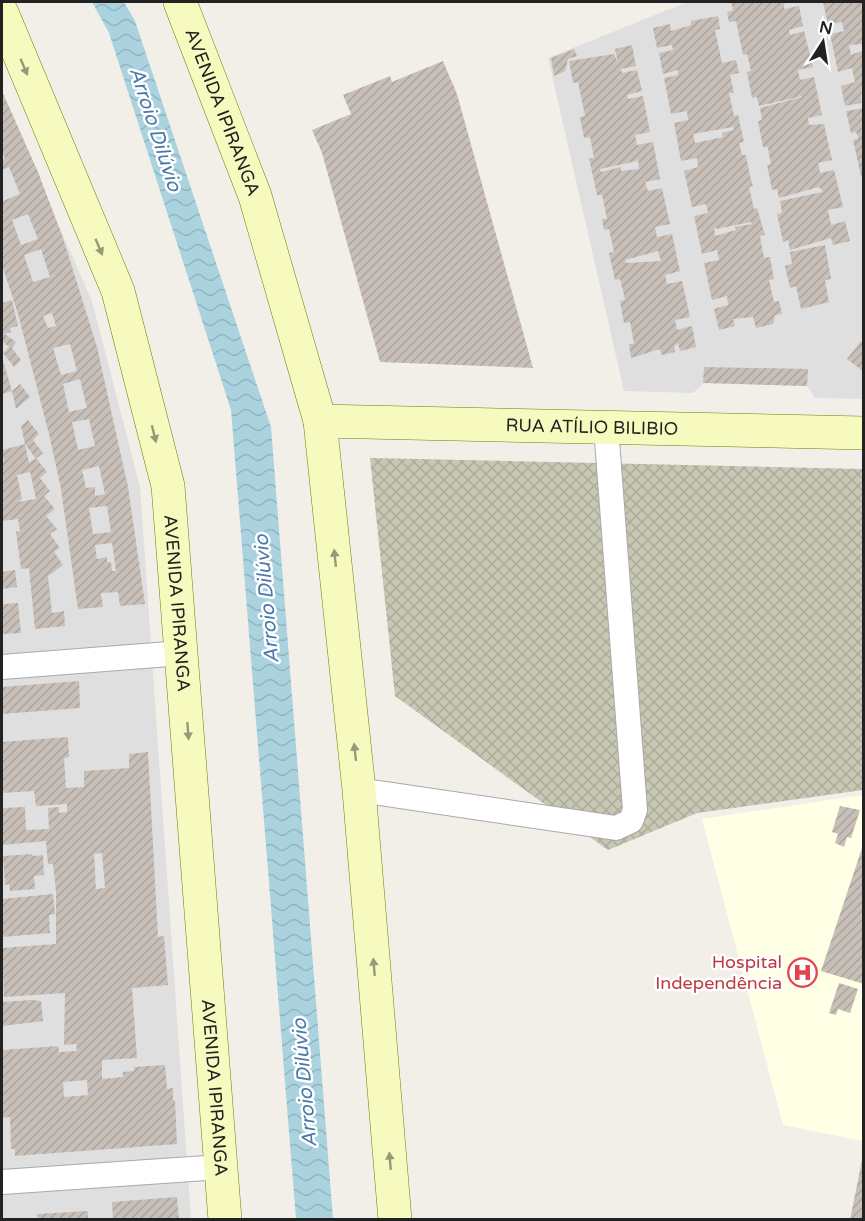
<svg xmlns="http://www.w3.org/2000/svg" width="865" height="1221" viewBox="0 0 865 1221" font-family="'Varela Round',sans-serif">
<defs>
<pattern id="construction-cross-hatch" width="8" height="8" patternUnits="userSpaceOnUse" patternTransform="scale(1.5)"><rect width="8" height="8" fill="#c7c7b4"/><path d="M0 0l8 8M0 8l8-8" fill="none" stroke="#abab9a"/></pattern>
<pattern id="water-waves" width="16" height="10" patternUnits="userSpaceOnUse" patternTransform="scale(1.5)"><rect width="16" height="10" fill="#aad3df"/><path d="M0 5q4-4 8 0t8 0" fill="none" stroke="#92b5bf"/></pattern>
<pattern id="building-hatch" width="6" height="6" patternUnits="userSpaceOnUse" patternTransform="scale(1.5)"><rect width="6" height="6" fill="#c7bfb8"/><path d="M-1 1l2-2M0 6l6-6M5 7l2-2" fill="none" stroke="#aba49e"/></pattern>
</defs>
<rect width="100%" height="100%" fill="#f2efe9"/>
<path fill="#e0dfdf" d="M687 2H863V399L815 398 807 386 704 383 693 393 624 391 548 58Z
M2 97 92 301 140 487 191 1219H2Z"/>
<path fill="#ffffe5" d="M863 795V1141L783 1125 702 819Z"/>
<path fill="url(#construction-cross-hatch)" d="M370 458 863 469V790L697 813 608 850 395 696Z"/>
<path fill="url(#water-waves)" d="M92 2H124L135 21 271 427 333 1219H296L231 410 109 33Z"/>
<path fill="url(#building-hatch)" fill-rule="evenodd" d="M731 2H791L784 4V9L799 6 803 26 789 30 790 35 804 31 813 67 798 70 800 80 814 77 822 115 808 118 809 125 824 124 832 160 818 163 820 173 834 170 843 207 828 210 831 225 845 221 850 241 833 245 831 238 790 250 788 240 783 242 777 214 782 213 780 201 822 192V190L819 187 779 198 777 189 772 190 767 165 771 164 769 155 768 147H763L758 121 762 120 760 108 802 97 799 95V97L759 106 757 97 752 98 747 72 751 71 747 54 743 55 736 21 729 22 727 12 733 10Z
M823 2H864V44L849 45 851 55 864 50 861 103 845 106 841 86 855 82 852 68 838 72 830 34 844 31 842 22 828 25Z
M718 16 720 29 715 30 722 63 736 60 739 73 730 75 734 93H729L734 116 738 115 744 142 739 143 742 155H746L750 176 753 186 749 187 754 209 757 208 765 235 760 236 764 258 770 257 774 279 769 280 774 302 779 301 782 314 775 315 773 324 756 328 753 317 733 319 735 326 719 330 714 309 728 305 727 296 712 300 704 263 719 260 717 250 702 254 694 216 708 213 706 204 692 207 684 171 698 167 697 158 681 161 674 123 688 120 687 111 671 114 664 78 678 75V70L663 74 659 53 673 50 672 45 657 48 653 28 670 24 671 31 691 25V21ZM733 127 734 130 722 133 723 137 695 143 693 134ZM751 222 752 224 735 227 736 230 715 236 714 227 717 229Z
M632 45 636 66 621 69 622 73 637 70 642 91 627 95 628 99 643 96 650 132 635 135 637 145 653 142 660 179 645 182 648 191 662 188 670 224 655 227 657 237 672 234 680 271 665 275 667 284 682 281 690 317 675 320 677 330 692 326 696 347 680 351 678 343 674 347 675 352 662 355 660 349 631 358 629 344H634L630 322 624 323 620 301 625 300 623 291 620 279 615 280 609 253 614 252 609 229 604 230 602 219H607L602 195H597L589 158H594L590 137 584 138 580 117 585 116 578 82 573 83 569 61 614 54 618 64 615 49ZM638 158 639 169 621 171V167L601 172 600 169 637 161ZM658 251 661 261 626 263 625 260Z
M574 49 577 56 568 59 565 71 554 76 551 58Z
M443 61 457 94 533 368 380 362 322 153 312 130 351 114 343 95 390 76 392 82Z
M2 91 38 172 63 238 97 347 128 487 145 604 120 606 118 592 101 593 103 607 78 609 61 489 49 434 18 314 2 265V197L3 201 20 194 9 167 2 170V160L5 159 2 151ZM28 214 38 239 21 245 12 220ZM41 249 50 277 33 282 24 255ZM52 313 56 326 48 328 43 316ZM70 344 77 371 61 375 53 348ZM80 379 87 408 69 412 63 384ZM89 419 95 446 78 450 72 422ZM99 466 105 494 95 496V487L86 488 82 470ZM107 506 111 532 93 534 89 508ZM112 543 116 571H112L111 562H107V557L97 559 95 545Z
M864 108V175L861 176 853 140 858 139V136L856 132 851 133 846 111Z
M825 245 831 279 825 280 829 302 801 309 796 286 790 288 785 266 792 264 790 252Z
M12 300 18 326 10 328 11 332 5 334 16 342 12 348 21 360 14 367 3 353 9 347 2 341V303Z
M861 341 864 343V372L847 359Z
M2 357 12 391 2 394Z
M704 367 808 369 807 386 703 383Z
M20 384 30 397 16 409 12 391Z
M28 420 39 434 33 440 43 453 36 459 25 444 21 426Z
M25 444 29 463 36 458 47 472 40 478 50 491 44 496 55 509 46 516 57 529 50 534 60 548 54 552 63 565 48 576 52 613 64 611 65 626 35 629 29 568 21 569 16 532 20 531 18 519 2 521V461H4L2 450ZM30 472 36 499 17 502 22 499 17 475Z
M15 570 17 587 2 589V572Z
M18 603 21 633 2 634V604Z
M79 681 80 708 2 714V687Z
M68 737 69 757 64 758 66 788 84 787V771L129 768V754L148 752 158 937 164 936 168 985 132 988 137 1058 102 1060V1079L123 1077V1072L134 1071V1067L165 1065 167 1089 173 1088V1100H175L177 1144 15 1156V1149H11L10 1117 2 1118V1050L58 1046 59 1052 77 1051 76 1044 64 1045 65 993 4 997 2 948 56 944V892L53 864H48L46 841 2 845V808L25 807 26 830 49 829 48 808 59 807V813L67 812V804L36 806 34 791 2 793V742ZM102 853 105 888 96 889 94 854ZM87 1080 88 1095 64 1097 63 1082Z
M840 806 860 810 851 838 847 837 844 847 835 843 838 834 832 832Z
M863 845H864V984L821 971Z
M32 854 33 856 43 855 44 875 34 876 35 889 10 891 9 884 5 885 3 856Z
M53 894 55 914 49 915 50 933 2 937V899Z
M839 983 858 989 850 1013 838 1009 836 1015 829 1013Z
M32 1000 41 1001 43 1021 2 1026V1002Z
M862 1160 864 1220H850Z
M177 1197 179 1220H113L112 1202Z
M88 1211V1220H38L37 1214Z"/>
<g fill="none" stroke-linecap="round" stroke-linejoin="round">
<defs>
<path id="street" d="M2 667 182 653
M359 790 616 828 631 821 635 810 606 427
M2 1182 221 1167"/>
<g id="secondary">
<path id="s1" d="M180 2 255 196 320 421 359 790 395 1220"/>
<path id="s2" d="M2 13 118 291 168 486 225 1220"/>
<path id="s3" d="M320 421 864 433"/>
</g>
</defs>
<use href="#street" stroke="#a9a9a9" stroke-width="26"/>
<use href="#secondary" stroke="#707d05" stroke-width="34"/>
<use href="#street" stroke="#fff" stroke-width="24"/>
<use href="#secondary" stroke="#f7fabf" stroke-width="33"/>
</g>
<defs><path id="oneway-solid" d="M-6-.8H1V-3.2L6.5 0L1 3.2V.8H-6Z" transform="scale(1.5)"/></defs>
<g fill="#979978">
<use href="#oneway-solid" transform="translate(24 67) rotate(67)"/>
<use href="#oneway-solid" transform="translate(99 247) rotate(67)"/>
<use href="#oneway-solid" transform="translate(154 434) rotate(76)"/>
<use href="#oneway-solid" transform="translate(335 558) rotate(-96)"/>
<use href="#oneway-solid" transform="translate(188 731) rotate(86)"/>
<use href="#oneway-solid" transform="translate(355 752) rotate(-96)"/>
<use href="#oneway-solid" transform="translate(374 967) rotate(-95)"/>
<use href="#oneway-solid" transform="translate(390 1161) rotate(-95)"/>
</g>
<defs>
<symbol id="hospital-ring" viewBox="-11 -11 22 22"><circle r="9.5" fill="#fff" stroke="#e0444e" stroke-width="1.5"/><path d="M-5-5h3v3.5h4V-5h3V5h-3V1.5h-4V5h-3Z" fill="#e0444e"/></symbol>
</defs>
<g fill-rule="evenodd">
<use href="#hospital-ring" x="786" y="956" width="33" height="33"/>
</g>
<g text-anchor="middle" stroke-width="5" stroke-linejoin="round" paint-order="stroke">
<g font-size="18" fill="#222" stroke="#fff">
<text dy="6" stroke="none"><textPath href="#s1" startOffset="118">AVENIDA IPIRANGA</textPath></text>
<text dy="6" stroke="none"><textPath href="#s3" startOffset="272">RUA ATÍLIO BILIBIO</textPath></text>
<text dy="6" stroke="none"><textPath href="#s2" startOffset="620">AVENIDA IPIRANGA</textPath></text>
<text dy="6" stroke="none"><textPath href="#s2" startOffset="1106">AVENIDA IPIRANGA</textPath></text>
</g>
<g font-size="18" fill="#be3a42" stroke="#fff" text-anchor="end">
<text x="782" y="968">Hospital<tspan x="782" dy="21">Independência</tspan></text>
</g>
<g font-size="20" font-style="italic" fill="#4a7aab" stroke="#fff">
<text transform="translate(156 129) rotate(72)" y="7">Arroio Dilúvio</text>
<text transform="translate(266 599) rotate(-95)" y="7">Arroio Dilúvio</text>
<text transform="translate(304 1083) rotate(-95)" y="7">Arroio Dilúvio</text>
</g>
</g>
<rect width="865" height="1221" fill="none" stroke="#222222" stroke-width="6"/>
<g transform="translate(823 42) rotate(12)" stroke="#ffffff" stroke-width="4.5" paint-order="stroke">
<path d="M0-4.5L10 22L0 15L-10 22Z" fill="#222222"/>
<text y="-9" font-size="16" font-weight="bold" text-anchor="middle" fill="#222222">N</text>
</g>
</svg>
